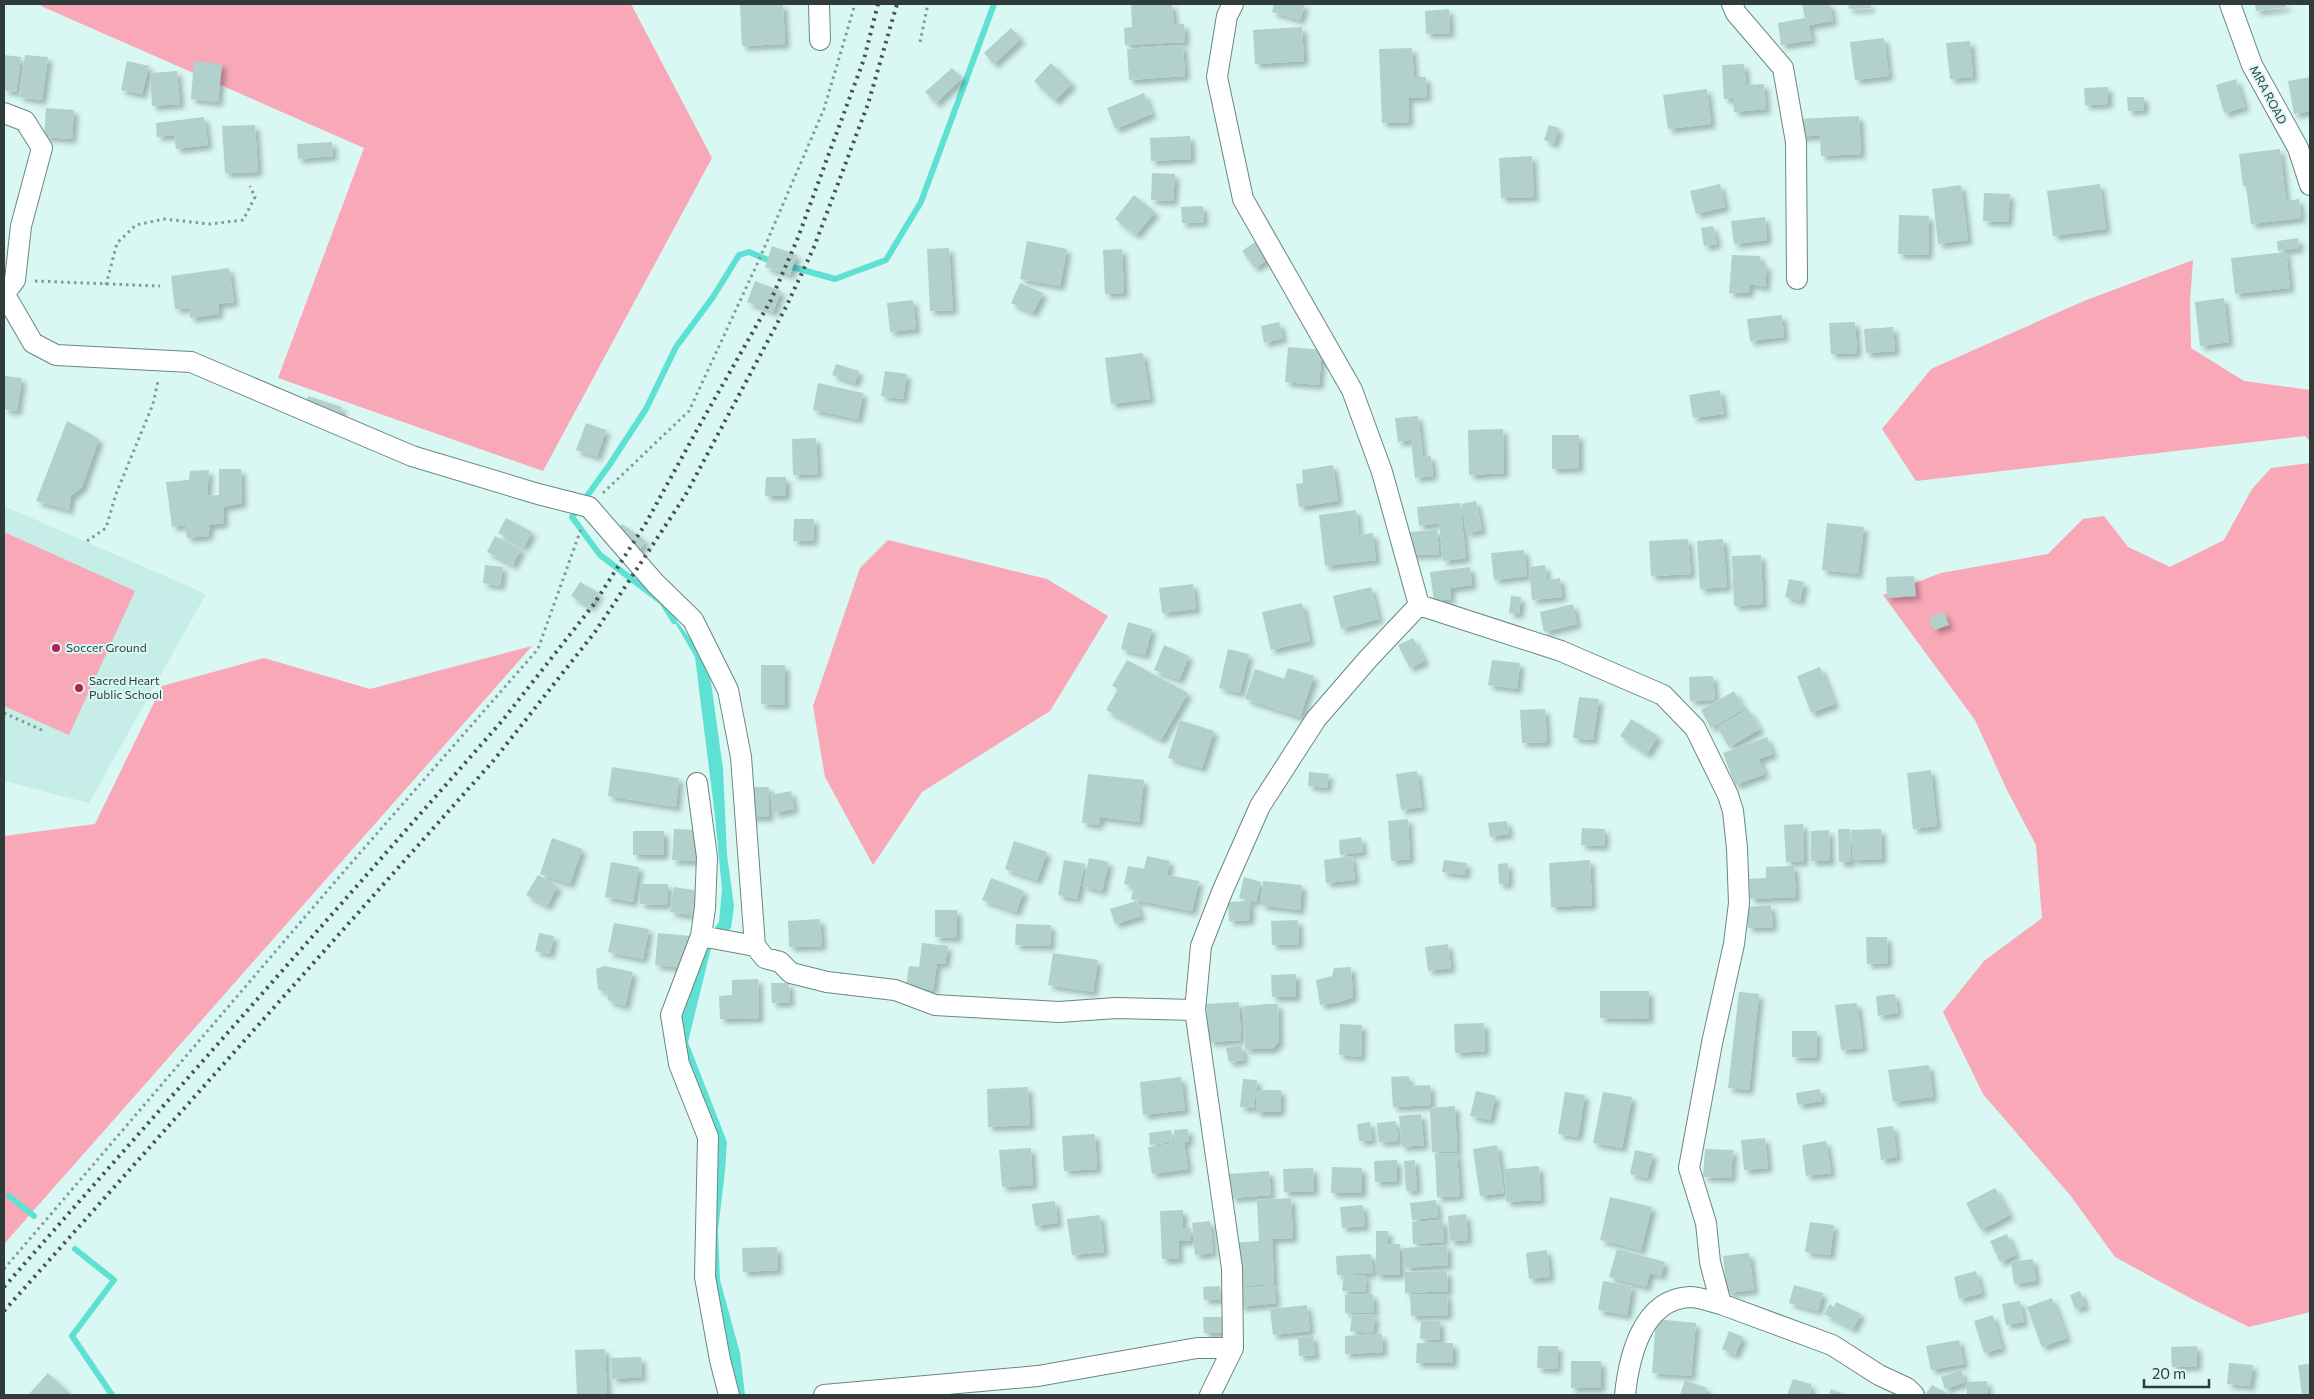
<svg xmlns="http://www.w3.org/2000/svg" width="2314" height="1399" viewBox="0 0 2314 1399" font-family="Commissioner,sans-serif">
<defs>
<filter id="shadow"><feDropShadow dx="4.5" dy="4.5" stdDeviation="2.5" flood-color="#0004"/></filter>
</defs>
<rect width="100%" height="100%" fill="#d9f7f3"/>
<path fill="#c6ede8" d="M4 506 206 594 89 803 4 781Z"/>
<path fill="#f8a8b7" d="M41 4H631L712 158 543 471 278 378 364 148 41 6Z
M2193 260 2190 302 2191 348 2244 381 2310 390V441L2305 436 1916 481 1882 429 1931 369 2084 301Z
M2310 463V1312L2249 1327 2190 1298 2115 1257 2070 1195 1983 1094 1943 1012 1984 961 2042 918 2036 845 2007 790 1975 720 1883 595 1941 573 2048 554 2083 519 2104 516 2128 547 2170 567 2224 540 2252 489 2271 468Z
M4 532 135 591 69 735 4 706Z
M888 540 1047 579 1108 616 1050 711 922 792 873 865 825 777 813 706 860 568Z
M532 646 4 1244V836L95 824 162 686 264 658 370 689Z"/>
<path fill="#5ee0d3" d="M667 609 701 652 711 682 723 769 727 855 734 906 731 928 712 944 688 1042 727 1142 725 1171 718 1230 720 1280 740 1353 745 1395H732L710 1272 717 1146 679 1046 683 999 703 943 719 922 722 890 715 816 695 657Z"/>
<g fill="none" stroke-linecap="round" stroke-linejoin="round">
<path stroke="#5ee0d3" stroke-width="6" d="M785 265 835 279 886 260 921 202 994 4
M674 621 662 602 600 555 572 517 610 464 646 409 676 347 713 297 739 255 749 252 775 263
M9 1196 34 1216
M75 1249 114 1280 72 1336 112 1395"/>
</g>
<path fill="#b2d0cc" filter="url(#shadow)" d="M740 4H783L785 44 742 46Z
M1131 4H1172L1174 24H1184L1185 42 1125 45 1124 28 1132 27Z
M1274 4H1305L1300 20 1272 12Z
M1802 4H1830L1833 21 1809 25 1812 40 1781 45 1778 23 1805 18Z
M1848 4H1870L1871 8 1849 9Z
M2255 4H2286V7L2256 11Z
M1449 9 1450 33 1426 34 1425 11Z
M1302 27 1304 61 1255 64 1253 30Z
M1011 28 1021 39 994 64 984 53Z
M1884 38 1889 76 1855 80 1850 42Z
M1970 41 1973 77 1950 79 1946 43Z
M1183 45 1185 76 1129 80 1127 49Z
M1412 48 1414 77H1426L1427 97 1408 98 1409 122 1382 123 1379 49Z
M4 55 21 57 16 92 4 90Z
M25 55 48 57 42 100 19 97Z
M127 61 149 66 142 94 121 90Z
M194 61 222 64 218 102 191 99Z
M1051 63 1072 84 1055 101 1034 81Z
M1744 64 1746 85 1764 84 1766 109 1734 112 1733 99H1724L1722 65Z
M952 68 962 78 936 103 925 92Z
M177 71 180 104 152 106 150 73Z
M2310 77V111L2294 114 2288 81Z
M2236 79 2245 107 2224 113 2216 85Z
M2108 87V104L2085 105 2084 88Z
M1707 89 1711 124 1668 129 1663 95Z
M1144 93 1152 114 1115 129 1107 108Z
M2127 97H2144V110L2128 111Z
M46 108 74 110 72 139 44 137Z
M1859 116 1861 154 1821 156 1820 135 1799 137 1798 119Z
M204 117 208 145 176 149 174 135 157 137 156 123Z
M255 125 258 172 225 173 222 126Z
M1549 125 1559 128 1554 144 1544 140Z
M1190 136 1191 159 1151 161 1150 138Z
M332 142 333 156 298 159 297 144Z
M2280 149 2286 201 2299 199 2301 218 2251 224 2246 186H2243L2239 154Z
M1532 156 1534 197 1501 198 1499 158Z
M1152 173 1175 174 1173 201 1151 200Z
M1720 184 1725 207 1696 214 1690 191Z
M2100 184 2106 229 2053 236 2047 191Z
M1961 185 1968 240 1938 244 1932 189Z
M1984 193 2010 194 2008 222 1983 221Z
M1134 195 1155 212 1136 235 1115 219Z
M1203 206 1204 222 1182 223 1181 207Z
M1899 215 1929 216 1928 255 1898 254Z
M1765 217 1767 240 1734 244 1731 221Z
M1713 226 1717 244 1704 246 1701 228Z
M2298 238 2299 248 2278 251 2277 241Z
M1027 241 1067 249 1060 286 1020 279Z
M1255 242 1268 259 1255 268 1242 251Z
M772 246 797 255 790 275 765 267Z
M949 248 953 310 930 311 927 249Z
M1122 249 1124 293 1105 294 1103 250Z
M2286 252 2290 288 2235 294 2231 258Z
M1732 255 1760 256 1761 265H1767L1765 287 1750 284 1749 293H1729Z
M229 268 234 302 218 304 219 314 190 318 189 308 175 309 171 276Z
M755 281 781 291 773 312 747 302Z
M1020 283 1043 293 1033 313 1011 303Z
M2224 298 2229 342 2200 346 2195 302Z
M913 300 916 329 890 332 887 303Z
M1782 315 1784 337 1750 341 1747 319Z
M1279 322 1283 338 1264 343 1261 326Z
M1855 322 1857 353 1831 354 1829 323Z
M1893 327 1895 351 1866 353 1864 329Z
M1288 347 1322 350 1319 385 1285 382Z
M1143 353 1150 399 1111 404 1105 358Z
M836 364 859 371 855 383 832 375Z
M885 371 907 374 903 399 881 396Z
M4 376 22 378 17 411 4 409Z
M818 383 863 393 858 419 813 410Z
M1720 390 1724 414 1693 418 1689 395Z
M308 396 342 407 338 419 304 409Z
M1418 416 1423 457 1431 456 1433 476 1415 478 1411 440 1398 442 1395 418Z
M67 421 99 439 82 487 71 496 69 510 36 501Z
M586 423 606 430 597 457 576 450Z
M1503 429 1504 473 1469 475 1468 430Z
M1552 435H1579V468L1552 469Z
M816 438 818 474 793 475 792 439Z
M1333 465 1338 501 1299 507 1296 484 1303 483 1302 470Z
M219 469H241L242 503 223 507 224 523 210 525 208 536 187 538 185 525 172 527 166 482 189 480 190 471 209 470 207 496 219 495Z
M766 477H786V496H765Z
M1476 501 1482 530 1467 533 1461 504Z
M1460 503 1466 558 1443 561 1439 523 1419 526 1417 507Z
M1356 510 1359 535 1373 533 1376 560 1325 566 1319 515Z
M506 518 532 532 524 547 498 533Z
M794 519H814L813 541H793Z
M1827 523 1864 527 1858 574 1822 570Z
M622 524 646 541 635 556 612 540Z
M1437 530 1439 554 1410 555 1409 532Z
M495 536 521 549 513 565 487 552Z
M1688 539 1691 574 1651 576 1649 541Z
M1723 539 1727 587 1700 589 1697 541Z
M1524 550 1527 576 1494 580 1491 553Z
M1761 555 1763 604 1734 606 1732 556Z
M485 565 503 567 500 586 483 583Z
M1545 565 1547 580 1560 578 1562 597 1532 600 1529 567Z
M1470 567 1472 585 1450 588 1451 599 1434 601 1430 572Z
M1914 576 1916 596 1887 598 1886 577Z
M1789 579 1804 582 1800 601 1785 597Z
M580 582 599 593 590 607 571 596Z
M1193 584 1196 609 1162 613 1159 588Z
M1371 587 1379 619 1341 629 1333 596Z
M1511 596 1521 597 1519 614 1509 613Z
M1302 603 1310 641 1271 650 1262 612Z
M1573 604 1577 624 1544 632 1540 612Z
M1944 612 1949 625 1934 630 1929 617Z
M1128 622 1152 629 1145 655 1121 649Z
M1413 638 1425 661 1410 668 1398 645Z
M1164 645 1189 656 1179 680 1154 670Z
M1228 649 1249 654 1240 693 1219 688Z
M1127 660 1188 693 1161 740 1106 710 1118 689 1112 686Z
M1492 660 1520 663 1517 689 1488 685Z
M761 665H785V705L761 704Z
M1820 667 1835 704 1811 713 1797 676Z
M1288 668 1314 676 1300 717 1245 699 1255 669 1284 679Z
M1713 676 1715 700 1690 701 1689 677Z
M1734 691 1744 709 1711 728 1701 710Z
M1579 697 1599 699 1593 740 1573 738Z
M1545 709 1547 742 1522 743 1520 710Z
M1748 709 1760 729 1729 747 1717 727Z
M1631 719 1658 736 1647 754 1620 736Z
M1180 720 1214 731 1202 768 1168 758Z
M1767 737 1773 754 1759 759 1765 774 1735 785 1723 753Z
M612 767 679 778 676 807 608 796Z
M1931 770 1937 826 1913 829 1907 773Z
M1417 771 1422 807 1401 810 1396 774Z
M1309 772 1329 774 1327 788 1308 786Z
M1088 774 1144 780 1139 822 1100 817 1099 825 1082 823Z
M750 787H769V817H750Z
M791 791 794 809 774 813 770 795Z
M1408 819 1410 859 1391 861 1388 821Z
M1507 821 1509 834 1490 837 1488 823Z
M1803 824 1804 861 1786 862 1784 825Z
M1582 828 1605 829 1604 846 1581 845Z
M674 829 699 830 697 861 672 860Z
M1838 829H1850L1851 862H1839Z
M1881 829 1882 859 1853 860 1851 830Z
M1829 830 1830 861H1811V831Z
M633 831H664V855H633Z
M1361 837 1363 852 1340 855 1339 840Z
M552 838 582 849 570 884 540 874Z
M1014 841 1047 852 1037 880 1005 869Z
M1147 856 1170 861 1167 875 1199 881 1192 911 1131 899 1134 886 1124 884 1128 866 1144 869Z
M1352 856 1355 880 1326 883 1324 860Z
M1089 858 1109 862 1102 891 1083 886Z
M1064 860 1085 864 1077 899 1058 895Z
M1444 860 1467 863 1465 875 1442 872Z
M1590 860 1592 905 1551 907 1549 863Z
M611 862 639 867 633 902 605 897Z
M1508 863 1509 884H1499L1498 864Z
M1794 866 1796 897 1750 899 1749 879 1766 878V867Z
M538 875 558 886 547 906 526 895Z
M1244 877 1261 882 1256 902 1239 898Z
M991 878 1024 891 1016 912 982 900Z
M1263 881 1302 885 1300 910 1261 905Z
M640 884H668L667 905 640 904Z
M674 887 706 892 702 917 670 912Z
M1136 901 1141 916 1115 924 1110 909Z
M1250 901V920L1229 921 1228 902Z
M1771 905 1773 927 1748 928 1747 907Z
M935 910H957V938L935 937Z
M820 919 822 946 789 947 788 921Z
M1298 920 1299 944 1272 945 1271 921Z
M614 923 649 929 643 959 608 952Z
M1016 924 1051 925 1050 946 1015 945Z
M539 933 554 936 550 954 535 951Z
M658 933 690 936 687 968 655 965Z
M1866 937H1887L1888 963 1867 964Z
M922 943 948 946 945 964 937 963 933 990 906 986 909 966 919 967Z
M1448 944 1451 968 1428 971 1425 947Z
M1053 953 1098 960 1093 992 1048 985Z
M604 966 633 972 625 1006 609 1001 607 993 598 989 596 969Z
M1351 967 1353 997 1340 1002 1320 1005 1316 980 1332 976 1334 968Z
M1296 974V997H1272L1271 975Z
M758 979 759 1018 720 1019 719 996 732 995V980Z
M771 983H789L790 1002 772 1003Z
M1600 991H1649V1019L1600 1018Z
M1739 992 1759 994 1749 1090 1728 1088Z
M1895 994 1898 1013 1878 1016 1876 996Z
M1239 1002 1241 1040 1209 1042 1206 1004Z
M1857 1003 1863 1048 1841 1050 1835 1005Z
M1269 1004H1278L1279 1042 1272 1049H1245L1244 1006Z
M1484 1023 1485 1051 1455 1053 1454 1024Z
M1340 1024 1362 1025 1361 1057 1339 1055Z
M1792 1031H1817L1816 1058 1792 1057Z
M1241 1045 1244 1060 1229 1062 1226 1048Z
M1929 1065 1933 1097 1893 1102 1888 1070Z
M1409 1076V1086L1430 1085 1431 1105 1393 1107 1391 1077Z
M1181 1077 1185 1110 1143 1115 1140 1082Z
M1243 1079 1257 1080 1254 1108 1240 1107Z
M1028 1087 1030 1125 988 1127 987 1089Z
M1820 1089 1822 1101 1798 1105 1796 1093Z
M1257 1090H1281L1280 1112H1256Z
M1476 1091 1496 1096 1490 1120 1470 1116Z
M1565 1092 1585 1095 1578 1137 1558 1134Z
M1603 1092 1632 1097 1622 1148 1593 1143Z
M1455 1106 1457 1151 1432 1152 1430 1108Z
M1421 1114 1424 1145 1402 1147 1399 1116Z
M1396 1121 1398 1141 1379 1142 1377 1123Z
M1370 1122 1372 1140 1359 1141 1357 1124Z
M1893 1126 1897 1157 1881 1160 1877 1128Z
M1188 1129 1189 1141 1184 1142 1188 1169 1152 1174 1148 1147 1182 1142H1175L1174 1130Z
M1171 1130 1173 1142 1150 1145 1149 1133Z
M1095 1134 1097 1169 1064 1171 1062 1136Z
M1765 1138 1768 1168 1744 1170 1741 1140Z
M1826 1141 1831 1173 1806 1176 1802 1145Z
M1497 1145 1504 1193 1480 1196 1473 1149Z
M1031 1148 1033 1185 1002 1187 999 1150Z
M1705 1149 1733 1150 1731 1178 1703 1177Z
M1635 1150 1653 1154 1647 1178 1630 1174Z
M1457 1153 1460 1196 1437 1197 1435 1154Z
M1397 1160V1181L1375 1182 1374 1161Z
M1415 1160 1417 1190 1406 1191 1404 1161Z
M1539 1166 1541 1200 1506 1202 1504 1169Z
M1332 1167 1362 1168V1193H1331Z
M1313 1168 1314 1191 1284 1192 1283 1169Z
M1269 1171 1271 1195 1231 1198 1229 1174Z
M1995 1188 2010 1215 1981 1230 1966 1203Z
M1610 1197 1652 1207 1641 1250 1600 1240Z
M1291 1198 1293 1238 1272 1239 1274 1284 1239 1286 1232 1243 1259 1241 1257 1200Z
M1436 1200 1438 1217 1412 1220 1410 1203Z
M1055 1201 1058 1223 1035 1226 1032 1204Z
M1363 1205 1365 1226 1342 1228 1340 1207Z
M1183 1210V1228H1191V1241H1178L1179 1259H1162L1160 1211Z
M1466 1214 1468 1240 1450 1241 1448 1216Z
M1100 1215 1104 1252 1072 1255 1067 1219Z
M1443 1220 1444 1242 1413 1244 1412 1222Z
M1210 1221 1213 1253 1195 1255 1192 1223Z
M1810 1222 1834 1225 1830 1255 1805 1252Z
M1376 1231H1388V1244H1400V1275H1376Z
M2007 1234 2016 1255 2000 1262 1990 1241Z
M1447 1245 1448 1265 1405 1268 1403 1248Z
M777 1247 778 1270 743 1272 742 1248Z
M1617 1249 1665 1262 1661 1276 1650 1273 1646 1287 1609 1277Z
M1547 1250 1550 1277 1529 1279 1526 1253Z
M1749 1253 1754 1290 1727 1293 1723 1256Z
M1371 1254 1373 1273 1337 1275 1336 1256Z
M2033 1259 2036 1281 2014 1284 2011 1262Z
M1447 1271 1448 1291 1405 1293V1272Z
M1976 1271 1982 1293 1959 1299 1954 1277Z
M1344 1275 1366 1276 1365 1292 1342 1291Z
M1603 1281 1632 1286 1627 1315 1598 1310Z
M1274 1285 1276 1303 1240 1307 1238 1289Z
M1794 1285 1823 1293 1818 1311 1789 1303Z
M1220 1286 1221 1299 1204 1300 1203 1287Z
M2080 1291 2085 1306 2075 1309 2070 1295Z
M1373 1294 1374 1312 1345 1313V1295Z
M1447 1294 1448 1315 1411 1316 1410 1295Z
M2052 1298 2067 1338 2042 1347 2027 1307Z
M2020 1301 2024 1322 2006 1325 2002 1304Z
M1836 1302 1861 1314 1853 1329 1824 1314 1830 1304 1834 1307Z
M1307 1305 1310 1331 1273 1335 1270 1309Z
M1352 1314 1375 1315 1373 1333 1350 1331Z
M1993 1315 2002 1348 1984 1353 1974 1321Z
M1203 1317H1224V1333H1204Z
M1656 1319 1696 1323 1691 1376 1652 1373Z
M1421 1321H1440V1340L1420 1339Z
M1729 1331 1743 1337 1735 1355 1722 1349Z
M1382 1334 1383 1352 1345 1354V1336Z
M1313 1336 1315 1355 1299 1356 1298 1337Z
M1959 1340 1964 1364 1931 1370 1926 1346Z
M1417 1343H1453V1363H1416Z
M1538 1346H1558L1557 1369 1537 1368Z
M2197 1346V1366L2172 1367 2171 1347Z
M605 1349 607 1395H577L575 1350Z
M641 1357 642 1377 612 1379 611 1358Z
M1571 1361H1601V1388H1571Z
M2229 1363 2253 1365 2250 1386 2227 1384Z
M2310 1364V1395H2302L2298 1365Z
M1961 1370 1965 1382 1945 1389 1941 1377Z
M48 1373 67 1391 63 1395H28Z
M1793 1379 1811 1384 1810 1395H1787Z
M1685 1380 1707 1388 1704 1395H1680Z
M1987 1381 1988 1395H1967V1382Z
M1932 1385 1950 1395H1925Z
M1831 1389 1845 1395H1829Z"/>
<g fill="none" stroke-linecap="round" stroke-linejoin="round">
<defs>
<path id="minor" d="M819 4 820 40
M1233 4 1227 16 1217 77 1243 199 1352 390 1382 472 1419 605 1561 651 1663 695 1695 728 1728 795 1733 811 1737 848 1739 903 1734 944 1712 1043 1689 1168 1706 1223 1710 1262 1721 1304 1832 1345 1879 1375 1907 1388 1914 1395
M1732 4 1736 13 1783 68 1796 142 1797 279
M2230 4 2252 65 2298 148 2310 185
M4 113 25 121 42 148 21 226 15 280 5 293
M4 293 33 343 56 355 191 362 412 456 538 494 589 507 655 583 693 620 728 690 741 757 755 946 765 958 780 962 791 973 827 982 895 990 935 1005 1059 1012 1116 1008 1195 1010
M697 783 707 857 705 908 701 936 671 1015 679 1064 708 1137 705 1277 720 1360 729 1395
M701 936 755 946
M824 1395 1038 1376 1197 1348H1233L1232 1268 1195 1010 1201 946 1222 892 1260 806 1316 719 1368 659 1419 605
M1210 1395 1233 1348
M1625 1395C1629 1357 1642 1299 1690 1297 1700 1297 1712 1302 1721 1304"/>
</defs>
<use href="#minor" stroke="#6b8784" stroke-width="22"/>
<path stroke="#849996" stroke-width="3" stroke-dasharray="2.5 4" stroke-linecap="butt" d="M920 42 928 4
M35 281 160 286
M106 285 117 243 136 225 164 219 210 224 243 220 255 197 250 186
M603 493 689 411 759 260 824 109 855 4
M87 541 106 528 116 494 153 404 158 381
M4 713 44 731
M4 1269 346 869 538 649 581 529"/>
<use href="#minor" stroke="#fff" stroke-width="20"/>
<path stroke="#455351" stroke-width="4" stroke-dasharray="2.5 5" stroke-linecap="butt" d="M4 1287 502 721 594 604 646 523 698 428 771 300 797 240 864 59 878 4
M4 1311 494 760 595 632 615 602 685 496 787 305 814 247 868 104 897 4"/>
</g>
<g fill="#b22153" stroke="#d9f7f3" stroke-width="2">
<circle cx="56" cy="648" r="5"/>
<circle cx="79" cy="688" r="5"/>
</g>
<g text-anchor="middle" stroke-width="4" stroke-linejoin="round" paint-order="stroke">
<g font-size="12" fill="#303c3a" stroke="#d9f7f3">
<text transform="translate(2268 95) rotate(62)" y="4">MRA ROAD</text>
</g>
<g font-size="12" fill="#303c3a" stroke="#d9f7f3" text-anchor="start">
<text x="66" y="652">Soccer Ground</text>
<text x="89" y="685">Sacred Heart<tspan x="89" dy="14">Public School</tspan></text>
</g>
</g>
<rect width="2314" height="1399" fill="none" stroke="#303c3a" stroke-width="10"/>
<path d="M2144 1379v8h65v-8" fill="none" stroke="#303c3a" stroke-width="2.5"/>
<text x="2152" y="1379" font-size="15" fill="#303c3a" stroke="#d9f7f3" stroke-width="4" paint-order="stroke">20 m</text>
</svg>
